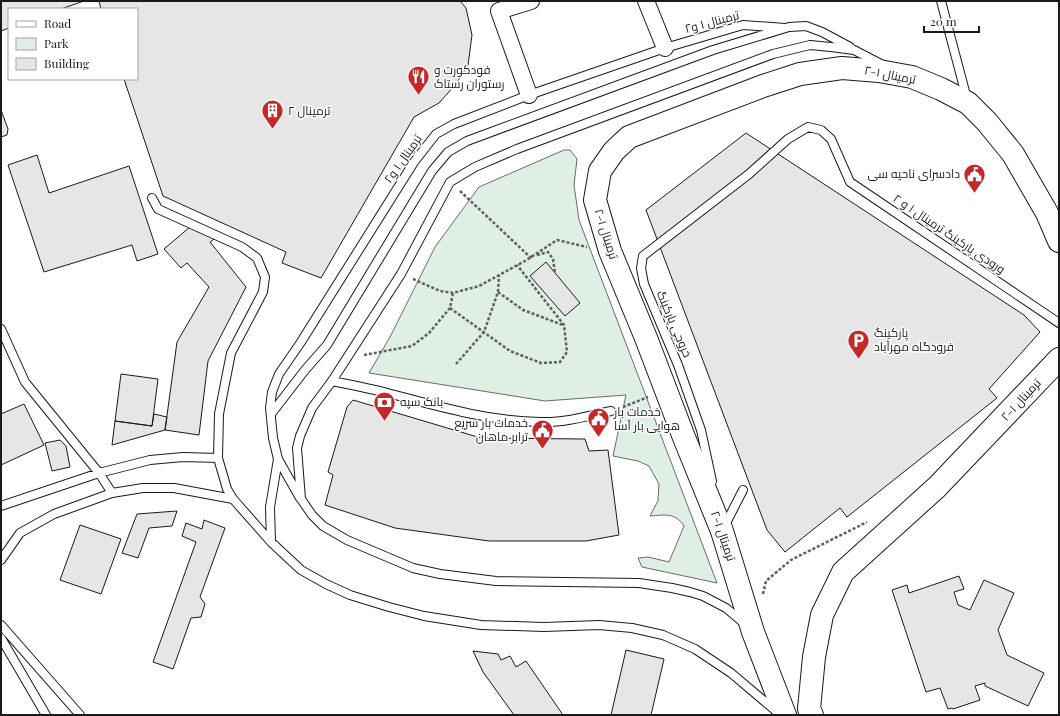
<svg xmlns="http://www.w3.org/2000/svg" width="1060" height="716" viewBox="0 0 1060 716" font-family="'Playfair Display',Cairo,serif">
<rect width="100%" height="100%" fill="#fff"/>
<path fill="#e0efe3" stroke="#6a6a6a" d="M564 150H570L577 159 574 185 579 220 717 583 642 567 638 558 648 557 669 562 684 526C675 512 665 515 650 516L658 501 659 484 649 466 638 461 613 456 626 395 545 401 369 373 390 337 435 247 479 187Z"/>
<path fill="#e6e6e6" stroke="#1a1a1a" d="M1 1H84L61 9H9V28L1 31Z
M99 1H460L466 8 472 35 468 65 456 84 439 103 414 117 321 278 282 263 286 252 163 196 124 79H137V9H101Z
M1 110 8 129 7 135 1 137Z
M746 133 1024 315 1040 332 989 389 997 398 847 517 840 508 785 552 767 530 646 210Z
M37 155 49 193 129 166 158 254 137 261 132 245 44 272 8 165Z
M190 227 217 237 210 242 246 287 208 361 199 435 165 430 177 342 209 287 187 263 181 268 164 249Z
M546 262 580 303 565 316 530 276Z
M121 374 158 379 152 426 115 421Z
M353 400 481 438 585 439 589 451 608 450 619 535 586 541H489L395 528 325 505 333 475 328 472 347 407Z
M24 404 44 445 1 465V414Z
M154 414 167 417 165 430 112 445 115 421 152 426Z
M60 440 66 446 70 467 52 471 45 443Z
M177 511 172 526 149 528 138 558 122 553 137 514Z
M204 520 225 528 200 597 205 604 201 617 191 618 173 669 153 662 196 542 182 536 186 523 202 529Z
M80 525 121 539 101 594 60 580Z
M959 576 964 589 954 592 958 605 970 610 984 580 1014 593 998 630 1007 655 1044 673 1028 706 985 686V683L975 686 980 700 953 709 952 708 948 709 940 688 926 692 892 590 907 585 909 593Z
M626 650 664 659 651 715H611Z
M473 651 498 654 501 660 510 656 516 667 526 661 563 715H514L483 672Z"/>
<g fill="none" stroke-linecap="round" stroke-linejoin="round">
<defs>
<path id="lane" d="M941 1 967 99
M152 198 158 209 242 247 257 258 265 277 263 292 231 353 219 414 218 458 227 489 233 499 271 542 301 570 326 584 350 595 389 607 424 616 481 625 544 627 599 625 632 628 663 635 695 649 731 673 776 711
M1 329 25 382 99 473 112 493
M332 381C352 385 372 389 391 394 440 407 489 421 540 422 563 423 589 416 611 411
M271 414 305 370 327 345 432 171 448 152 467 141 713 50 789 27 806 26 822 32 850 47
M712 481 701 430 678 365 644 284 641 268 643 256 749 174 788 139 808 127 821 130 831 139 850 182 1059 323
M300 498 278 459 273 438 270 408 272 392 279 374 301 342 414 162 436 134 454 124 529 95 665 48 743 25 785 28
M1 506 99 473 150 460 183 457 218 458
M724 527 743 490
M271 542 270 507 278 459
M1 560 20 533 54 514 112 493 143 488H174L233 499
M745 624 726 608 703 596 690 592 672 588 639 583 496 581 440 574 413 568 347 540 323 526 312 515 301 499 297 448 300 436 312 408 332 381 401 274 450 182 475 167 517 149 773 54 810 45 831 47 854 50 881 64
M1 625 80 715
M1 638 46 715"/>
<path id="street" d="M646 1 665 48
M529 95 499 11 531 1"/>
<path id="secondary" d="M785 715 753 632 722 531 683 435 646 338 610 251 595 200 600 171 614 151 629 137 763 86 800 74 842 68 879 71 912 77 941 89 968 103 987 122 1013 154 1047 213 1059 241
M812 715 809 709 814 657 822 615 843 572 937 487 1059 359"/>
</defs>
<use href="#lane" stroke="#1a1a1a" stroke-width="10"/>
<use href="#street" stroke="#1a1a1a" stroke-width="18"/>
<use href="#secondary" stroke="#1a1a1a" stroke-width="24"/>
<path stroke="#5f5f5f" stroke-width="2.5" stroke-dasharray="3 2" stroke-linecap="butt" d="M460 191 530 257H532
M537 255 548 252 553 259 555 273
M413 279 440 291 453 293 479 286 525 261 557 240 587 247
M498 292 523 310 563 325
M450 308 510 351 541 363 560 362 567 352 564 325 517 265
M364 355 412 346 429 333 450 308 453 293
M456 364 484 332 498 292 499 276
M623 407 648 397
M763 594 766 581 791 560 867 522"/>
<use href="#lane" stroke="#fff" stroke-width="8"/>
<use href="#street" stroke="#fff" stroke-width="16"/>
<use href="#secondary" stroke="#fff" stroke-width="22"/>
</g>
<defs>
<symbol id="restaurant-pin" viewBox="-11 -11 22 30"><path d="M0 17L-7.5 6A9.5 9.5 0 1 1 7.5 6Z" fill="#c62828" stroke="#fff"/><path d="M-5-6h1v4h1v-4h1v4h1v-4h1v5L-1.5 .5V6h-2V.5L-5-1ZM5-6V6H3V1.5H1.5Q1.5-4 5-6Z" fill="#fff"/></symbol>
<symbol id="building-pin" viewBox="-11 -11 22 30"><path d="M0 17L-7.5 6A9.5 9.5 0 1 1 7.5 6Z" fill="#c62828" stroke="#fff"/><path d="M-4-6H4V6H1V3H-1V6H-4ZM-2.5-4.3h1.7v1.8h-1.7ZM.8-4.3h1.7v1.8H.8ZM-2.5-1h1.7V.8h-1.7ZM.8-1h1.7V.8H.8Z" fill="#fff"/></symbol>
<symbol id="civic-pin" viewBox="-11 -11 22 30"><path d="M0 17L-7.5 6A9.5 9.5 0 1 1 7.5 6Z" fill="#c62828" stroke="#fff"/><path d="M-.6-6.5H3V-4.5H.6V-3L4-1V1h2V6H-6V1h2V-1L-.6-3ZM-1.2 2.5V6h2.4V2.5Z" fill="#fff"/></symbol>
<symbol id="parking-pin" viewBox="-11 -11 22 30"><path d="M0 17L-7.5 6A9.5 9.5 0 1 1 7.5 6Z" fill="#c62828" stroke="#fff"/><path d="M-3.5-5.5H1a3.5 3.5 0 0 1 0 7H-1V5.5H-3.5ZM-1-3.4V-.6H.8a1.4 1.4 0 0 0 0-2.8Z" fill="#fff"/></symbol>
<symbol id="bank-pin" viewBox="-11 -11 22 30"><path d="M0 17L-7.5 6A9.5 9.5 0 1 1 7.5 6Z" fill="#c62828" stroke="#fff"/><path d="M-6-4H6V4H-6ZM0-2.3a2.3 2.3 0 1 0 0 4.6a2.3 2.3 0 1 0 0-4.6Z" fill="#fff"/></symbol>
</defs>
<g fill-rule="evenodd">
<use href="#restaurant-pin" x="406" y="64" width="25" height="34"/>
<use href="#building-pin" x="260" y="98" width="25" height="34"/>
<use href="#civic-pin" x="962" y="162" width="25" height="34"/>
<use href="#parking-pin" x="846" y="328" width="25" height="34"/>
<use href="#bank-pin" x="372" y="390" width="25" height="34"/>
<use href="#civic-pin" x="586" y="406" width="25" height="34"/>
<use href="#civic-pin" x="530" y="418" width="25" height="34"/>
</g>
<g text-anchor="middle" stroke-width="3" stroke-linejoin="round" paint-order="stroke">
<g font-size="12" fill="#1a1a1a" stroke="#fff">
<text transform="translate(712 22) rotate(-15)" y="4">ترمینال ۱ و۲</text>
<text transform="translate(890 75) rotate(11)" y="4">ترمینال ۱-۲</text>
<text transform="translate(403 159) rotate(-55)" y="4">ترمینال ۱ و۲</text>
<text transform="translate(606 234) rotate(72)" y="4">ترمینال ۱-۲</text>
<text transform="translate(949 234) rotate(34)" y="4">ورودی پارکینگ ترمینال ۱ و ۲</text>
<text transform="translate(674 324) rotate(67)" y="4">خروجی پارکینگ</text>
<text transform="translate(1021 400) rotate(-47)" y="4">ترمینال ۱-۲</text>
<text transform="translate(723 536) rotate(71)" y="4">ترمینال ۱-۲</text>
</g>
<g font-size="12" fill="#1a1a1a" stroke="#fff" text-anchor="start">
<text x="434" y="74">فودکورت و<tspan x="434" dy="14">رستوران رستاک</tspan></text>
<text x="288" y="115">ترمینال ۲</text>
<text x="960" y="178" text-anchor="end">دادسرای ناحیه سی</text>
<text x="874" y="337">پارکینگ<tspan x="874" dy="14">فرودگاه مهرآباد</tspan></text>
<text x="400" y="406">بانک سپه</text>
<text x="614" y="416">خدمات بار<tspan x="614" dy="14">هوایی بار آسا</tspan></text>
<text x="528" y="427" text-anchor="end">خدمات بار سریع<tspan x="528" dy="14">ترابر ماهان</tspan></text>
</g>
</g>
<rect width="1060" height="716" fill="none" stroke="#1a1a1a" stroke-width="4"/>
<rect x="8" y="8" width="130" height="72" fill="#ffffff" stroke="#a3a3a3"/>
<rect x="16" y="21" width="20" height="6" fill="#ffffff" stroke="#a3a3a3"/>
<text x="44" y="28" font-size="12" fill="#1a1a1a">Road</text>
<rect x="16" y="38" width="20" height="12" fill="#e0efe3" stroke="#a3a3a3"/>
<text x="44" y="48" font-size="12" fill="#1a1a1a">Park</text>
<rect x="16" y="58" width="20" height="12" fill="#e6e6e6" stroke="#a3a3a3"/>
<text x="44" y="68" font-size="12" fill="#1a1a1a">Building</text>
<path d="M924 26v6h55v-6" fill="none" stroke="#1a1a1a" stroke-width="2"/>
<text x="930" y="26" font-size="12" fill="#1a1a1a" stroke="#ffffff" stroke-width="3" paint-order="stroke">20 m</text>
</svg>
